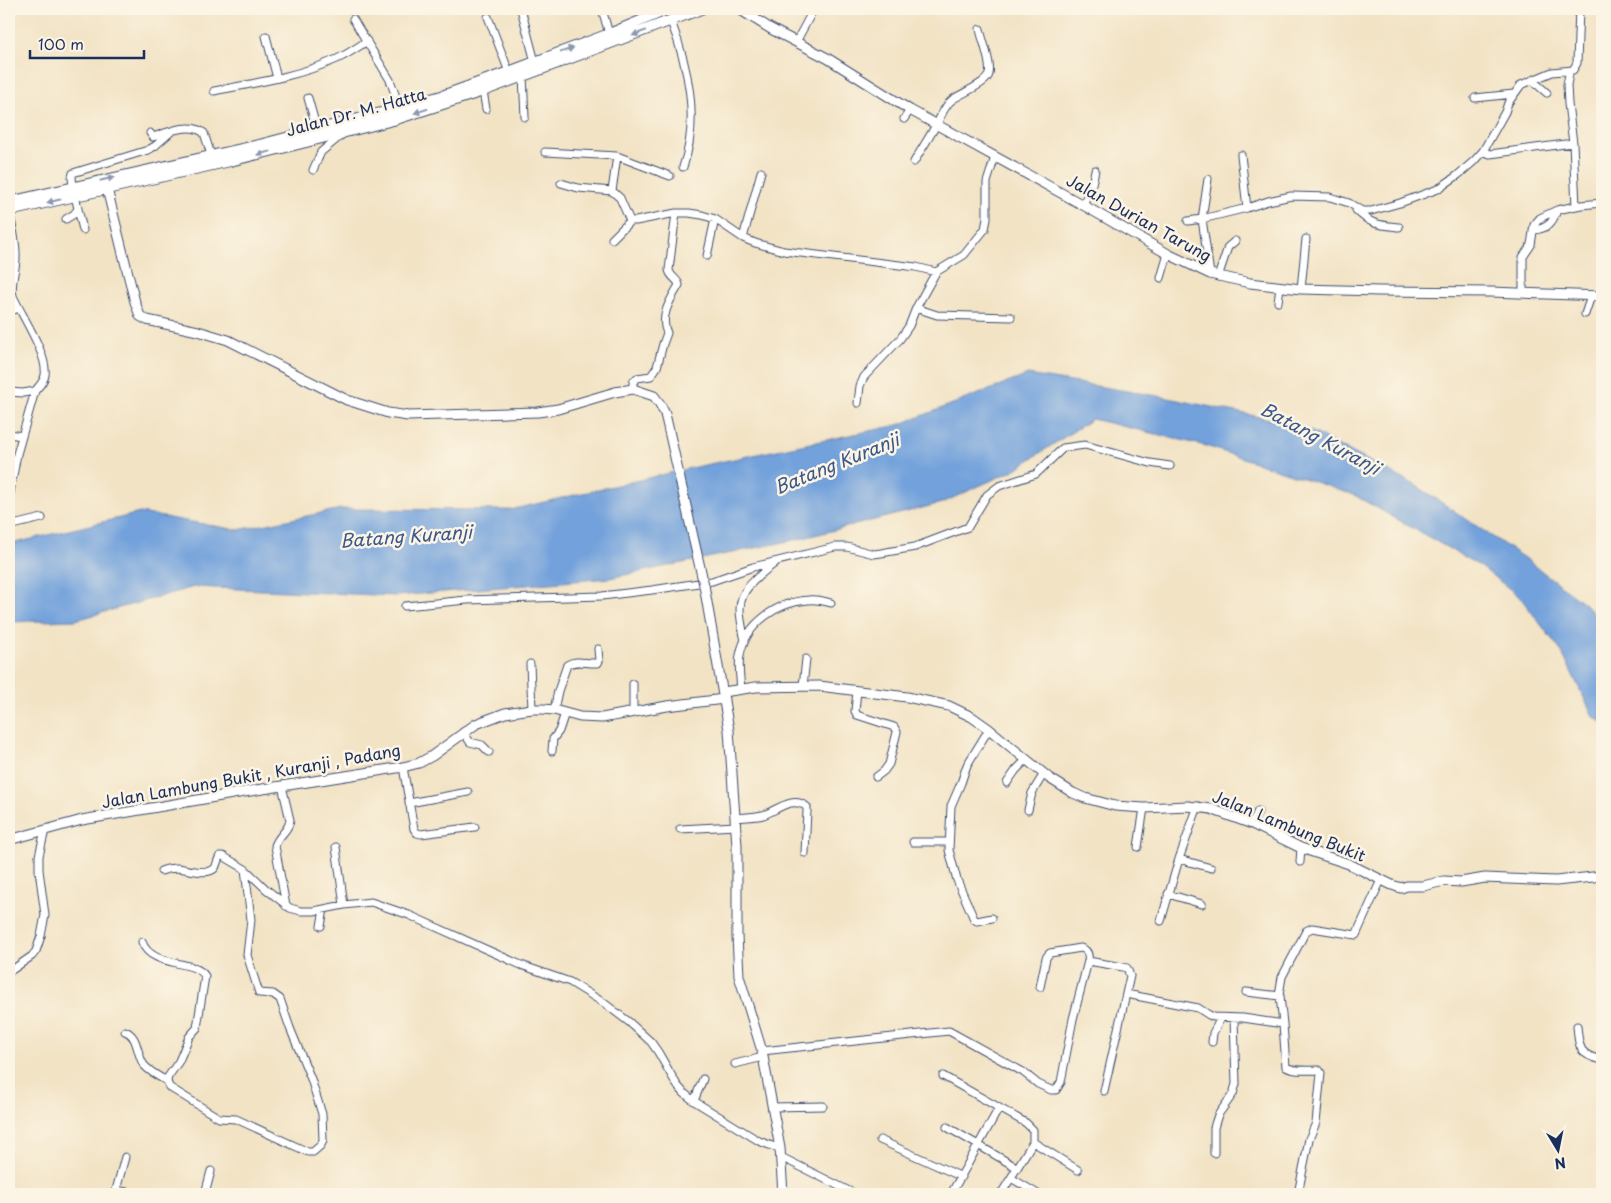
<svg xmlns="http://www.w3.org/2000/svg" width="1611" height="1203" viewBox="0 0 1611 1203" font-family="'Playpen Sans',sans-serif">
<rect width="100%" height="100%" fill="#fcf5e5"/>
<filter id="ink" filterUnits="userSpaceOnUse"><feTurbulence type="fractalNoise" baseFrequency=".02" numOctaves="2"/><feDisplacementMap in="SourceGraphic" scale="10" xChannelSelector="R" yChannelSelector="G"/><feConvolveMatrix kernelMatrix="1 2 1 2 8 2 1 2 1" color-interpolation-filters="sRGB"/></filter>
<filter id="wash" filterUnits="userSpaceOnUse"><feTurbulence type="fractalNoise" baseFrequency=".0096" numOctaves="4" result="noise"/><feDisplacementMap in="SourceGraphic" scale="20" xChannelSelector="R" yChannelSelector="G"/><feGaussianBlur stdDeviation="1.12" result="paint"/><feColorMatrix in="noise" values="0 0 0 0 0 0 0 0 0 0 0 0 0 0 0 0 0 1.4 0 .05"/><feComposite in="paint" operator="in"/></filter>
<g filter="url(#wash)">
<rect width="100%" height="100%" fill="#f2e3c5"/>
<path fill="#72a1db" stroke="#46689c" d="M1028 375 1158 396 1299 425 1417 486 1527 560 1585 604 1602 623V722L1593 716 1561 651 1520 597 1480 566 1354 495 1206 446 1092 419 1014 470 942 503 799 539 610 578 396 596 194 587 76 620 9 622V543H15L140 513 238 530 341 509 510 510 695 467 898 425Z"/>
</g>
<g filter="url(#ink)">
<g fill="none" stroke-linecap="round" stroke-linejoin="round">
<defs>
<path id="minor" d="M521 9 535 62
M602 9 609 34
M488 17 509 72
M353 19 390 80 400 108
M671 21C688 67 700 119 683 167
M266 36 277 78
M796 42 811 14
M1568 71 1569 74 1567 85 1568 104 1573 143 1576 206
M523 76 525 117
M1532 80 1547 93
M214 91C256 83 299 76 337 59 348 54 358 47 367 41
M483 91 486 109
M308 98 317 130
M1475 98 1514 94
M904 119 910 110
M150 133 153 137C168 132 190 122 204 133L211 155
M1483 151 1490 154 1573 143
M545 152 617 156 670 176
M1241 155 1247 208
M617 156 612 191 620 198 630 221H636L676 213H689L702 215 715 219 743 238 755 243 784 251 916 267 936 272
M914 162C921 150 929 138 936 125 941 117 944 106 952 100 961 93 987 84 989 74 992 64 982 40 980 29
M313 170 321 152 343 134
M1208 179 1202 219 1210 274
M561 183 578 188 612 191
M73 188 72 177 73 173 148 150 155 146 172 131
M75 196 83 230
M1083 205 1092 184 1095 170
M1356 210C1371 225 1379 225 1399 227
M66 219 74 214 78 209
M1188 221 1202 219 1247 208 1268 201 1291 196 1330 197 1349 203 1362 211H1371L1400 203 1438 189 1458 175 1474 161 1483 151 1505 112 1508 103 1521 85 1552 72 1573 70 1577 63 1579 9
M1533 230C1547 229 1553 223 1557 210
M743 238 761 172
M612 239 630 221
M707 256 715 219
M1218 277 1228 247 1235 241
M1161 278 1168 254
M1301 289 1306 239
M1523 293V257L1531 245 1534 225 1540 218 1557 210 1581 205 1602 203
M1278 302 1280 287
M916 308 937 315 1011 317
M9 312 18 308
M1585 314 1591 296
M633 389V382L637 378 651 376 657 367 663 344 667 333C659 316 671 299 679 285 678 279 670 277 669 270L676 213
M9 392 23 393 35 391C39 386 44 382 45 375 48 355 22 316 13 296 10 283 16 271 16 258 17 242 12 226 9 211
M858 403 860 386 864 377 900 339 909 326 916 308 936 272 964 255 985 229 987 219V182L995 157
M9 434 22 436
M9 498 17 454 35 391
M9 526 42 518
M405 606 467 600 602 596 652 590 712 581 753 567 835 547H847L874 554 881 553 915 547 968 527 987 495 999 486 1036 474 1063 448 1085 445 1150 463 1170 466
M745 641C743 631 740 619 740 609 740 588 760 575 775 563
M530 664 532 709
M633 684V712
M803 686 806 659
M741 689C740 678 738 666 740 655 746 623 778 602 808 600 816 599 824 601 831 603
M857 691 855 711 857 715 894 727 897 732 889 764 884 771 876 777
M554 710 558 691 567 665C576 659 587 664 598 663L599 661 598 649
M989 729 967 765 961 783 951 806 949 850 957 880 974 919 977 921 992 918
M463 732 470 742 482 745 489 752
M552 751 553 739 559 731 565 713
M403 767 414 829 417 833 421 834 475 827
M1007 783 1016 770 1026 760
M282 786 290 820C289 831 278 835 275 846L286 906
M409 803 468 792
M1028 810 1032 793 1043 775
M735 818C744 817 754 817 763 815 776 811 792 795 807 807V811L805 853
M1252 824 1258 811
M680 829 736 826
M913 842H949
M336 847 344 905
M1138 847 1144 808
M1179 859 1211 868
M1300 862 1301 848
M161 871C166 869 172 868 178 868 187 869 208 876 215 868 217 865 217 860 220 856H223L245 869 266 889 290 908 301 911H314L344 905 371 902 409 915 521 965 570 982 604 1003 629 1022 651 1042 658 1052 677 1085 684 1093 694 1101 759 1141 772 1146 780 1148
M1168 894 1202 904
M1161 921 1179 859 1198 806
M321 926 324 909
M142 942C151 968 195 959 205 976L197 1028 189 1037 179 1061 168 1077 167 1081 169 1087 219 1118 236 1119 308 1152H313L321 1145 323 1140 322 1114 311 1079 290 1028 280 999 273 994 259 993 247 955 251 920 245 869
M1088 961 1123 967 1127 968 1130 976 1104 1091
M9 972 32 956 36 951 41 936 45 915 39 870V856L45 830
M1246 992 1280 996 1283 1024
M1126 994 1198 1008 1209 1015 1214 1017 1243 1018 1283 1024 1286 1067C1295 1072 1308 1070 1319 1070L1321 1073 1316 1123 1309 1139 1298 1194
M1279 995 1282 977 1306 931 1312 928 1356 935 1381 880
M1577 1026C1579 1048 1579 1055 1602 1060
M125 1031C139 1036 136 1054 144 1065 150 1072 159 1077 167 1081
M1212 1042 1213 1033 1221 1018
M762 1051 949 1031 1023 1072 1038 1084 1051 1090H1056L1061 1082 1073 1019 1088 961C1089 955 1088 950 1081 948L1050 953 1048 955 1046 958 1040 987
M735 1064 763 1057
M943 1076 1026 1123 1033 1130V1142L1001 1194
M694 1101 703 1079
M773 1107 823 1106
M947 1127 1016 1167
M880 1140 962 1177
M1033 1142 1078 1170
M1214 1153V1128L1216 1121 1218 1115 1233 1094 1236 1084 1234 1018
M781 1157 855 1194
M1011 1178 1038 1194
M116 1190 138 1194
M115 1194 125 1157
M205 1194 211 1171
M951 1194 999 1108"/>
<path id="tertiary" d="M739 9 771 29 827 58 910 110 1083 205 1168 254 1210 274 1250 283 1301 289 1380 291 1490 292 1602 296
M107 189 135 302 140 316 147 320 198 331 228 340 347 400 388 413 408 416 538 412 558 409 615 392 633 389 654 396 660 404 665 414 669 431
M704 585 729 730 737 846V936L739 976 762 1051 780 1148 783 1194
M723 692 756 687 819 686 907 697 949 706 972 717 989 729 1049 778 1073 793 1085 798 1115 806 1144 808 1188 806 1211 809 1252 824 1301 848 1349 864 1392 885 1401 888 1407 886H1423L1444 881 1461 882 1485 878 1556 881 1602 876
M9 840 82 820 250 791 403 767 419 763 432 756 476 724 505 713 532 709H543L554 710 580 717 602 718 667 706 724 699"/>
<path id="secondary" d="M9 202 263 144 400 108 445 95 509 72 609 34 669 9
M9 211 230 161 393 120 483 91 701 9"/>
</defs>
<use href="#minor" stroke="#3b4a6d" stroke-width="9"/>
<use href="#tertiary" stroke="#3b4a6d" stroke-width="11"/>
<use href="#secondary" stroke="#3b4a6d" stroke-width="12"/>
<use href="#minor" stroke="#fff" stroke-width="7"/>
<use href="#tertiary" stroke="#fff" stroke-width="9"/>
<use href="#secondary" stroke="#fff" stroke-width="10"/>
<defs>
<path id="tertiary-bridge" d="M669 431 704 585"/>
</defs>
<use href="#tertiary-bridge" stroke="#3b4a6d" stroke-width="11" stroke-linecap="butt"/>
<use href="#tertiary-bridge" stroke="#fff" stroke-width="9"/>
</g>
<defs><path id="oneway-solid" d="M-6-.8H1V-3.2L6.5 0L1 3.2V.8H-6Z" transform="scale(1.25)"/></defs>
<g fill="#8d97ae">
<use href="#oneway-solid" transform="translate(639 33) rotate(159)"/>
<use href="#oneway-solid" transform="translate(567 50) rotate(-20)"/>
<use href="#oneway-solid" transform="translate(421 111) rotate(163)"/>
<use href="#oneway-solid" transform="translate(264 153) rotate(166)"/>
<use href="#oneway-solid" transform="translate(107 179) rotate(-13)"/>
<use href="#oneway-solid" transform="translate(54 201) rotate(167)"/>
</g>
</g>
<g text-anchor="middle" stroke-width="5" stroke-linejoin="round" paint-order="stroke">
<g font-size="16" fill="#1b2f5e" stroke="#fcf5e5">
<text transform="translate(356 112) rotate(-15)" y="6">Jalan Dr. M. Hatta</text>
<text transform="translate(1139 218) rotate(29)" y="6">Jalan Durian Tarung</text>
<text transform="translate(251 776) rotate(-10)" y="6">Jalan Lambung Bukit , Kuranji , Padang</text>
<text transform="translate(1289 826) rotate(22)" y="6">Jalan Lambung Bukit</text>
</g>
<g font-size="18" font-style="italic" fill="#39578a" stroke="#fcf5e5">
<text transform="translate(1320 439) rotate(28)" y="6">Batang Kuranji</text>
<text transform="translate(837 464) rotate(-22)" y="6">Batang Kuranji</text>
<text transform="translate(406 537) rotate(-4)" y="6">Batang Kuranji</text>
</g>
</g>
<rect width="1611" height="1203" fill="none" stroke="#fcf5e5" stroke-width="30"/>
<g transform="translate(1558 1150) rotate(170)" stroke="#fcf5e5" stroke-width="4" paint-order="stroke">
<path d="M0-4L9 19L0 12L-9 19Z" fill="#1b2f5e"/>
<text y="-8" font-size="14" font-weight="bold" text-anchor="middle" fill="#1b2f5e">N</text>
</g>
<path d="M30 50v8h114v-8" fill="none" stroke="#1b2f5e" stroke-width="2.5"/>
<text x="38" y="50" font-size="15" fill="#1b2f5e" stroke="#fcf5e5" stroke-width="4" paint-order="stroke">100 m</text>
</svg>
